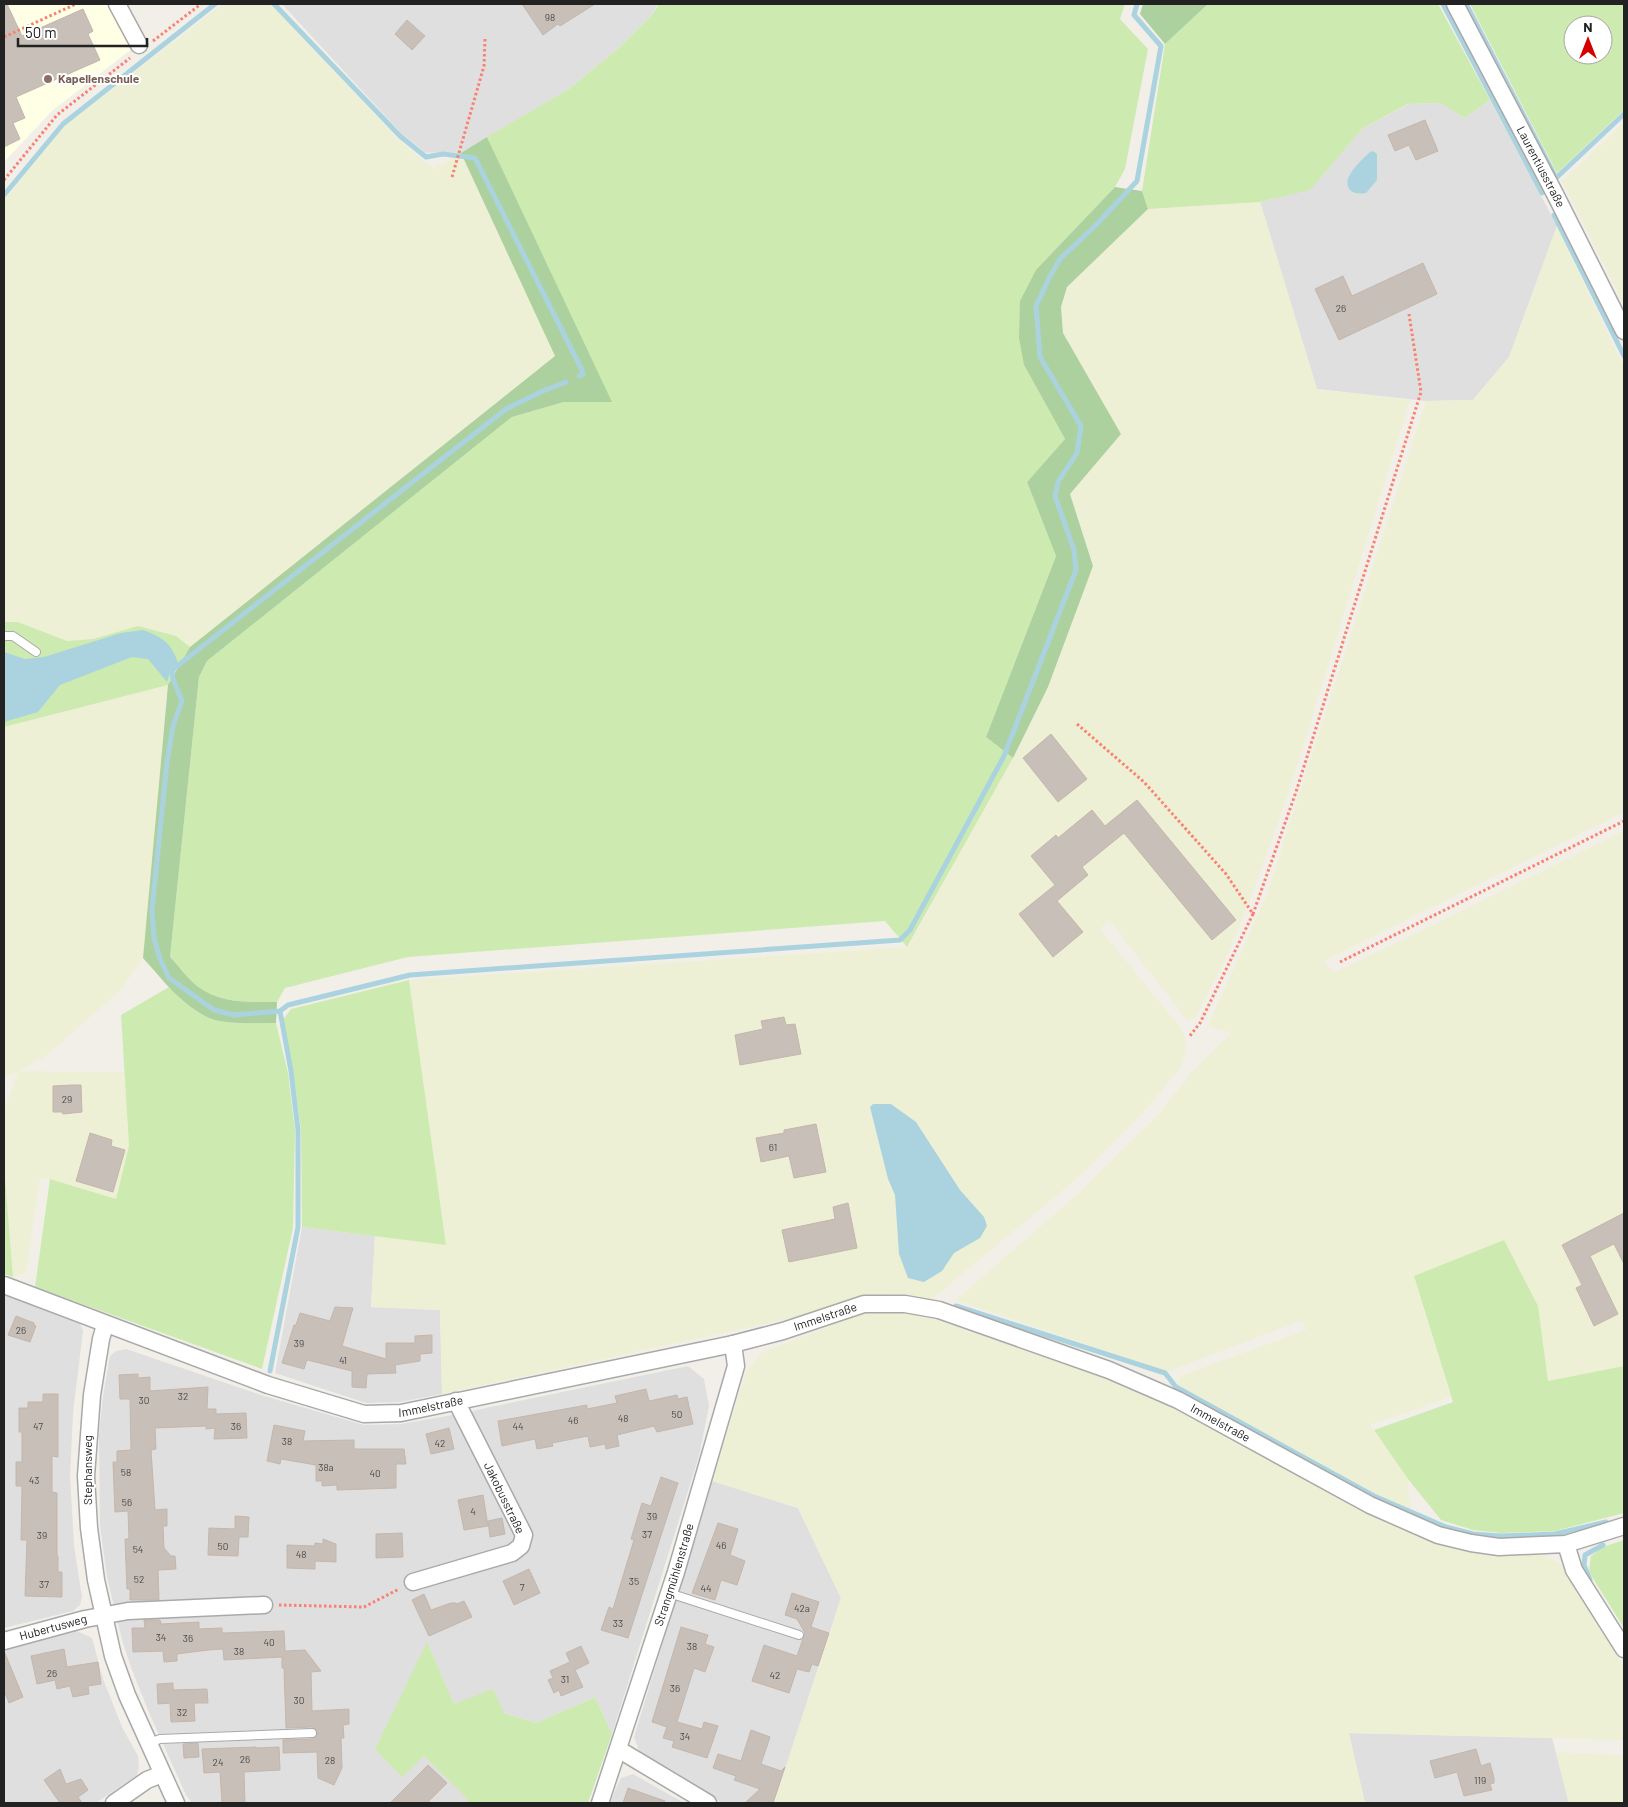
<svg xmlns="http://www.w3.org/2000/svg" width="1628" height="1807" viewBox="0 0 1628 1807" font-family="Barlow,sans-serif">
<rect width="100%" height="100%" fill="#f2efe9"/>
<path fill="#e0dfdf" d="M282 4H658L651 16 621 46 569 89 461 153 441 152 426 153 401 133Z
M1490 100 1557 226 1509 357 1473 400 1426 401 1317 389 1260 202 1310 189 1363 128 1409 104 1440 103 1465 118Z
M302 1227 375 1236 371 1307 440 1310 442 1394 400 1402 366 1403 275 1373Z
M4 1295 80 1324 83 1331 73 1413 70 1476 74 1545 82 1597 80 1605 73 1611 4 1628Z
M126 1349 264 1396 364 1425 401 1424 452 1415 688 1366 704 1379 709 1406 699 1456 612 1734 595 1697 536 1723 504 1713 454 1704 427 1643 424 1755 469 1799 464 1803H192L186 1795 150 1715 132 1670 122 1640 107 1577 100 1526 99 1434 103 1396 110 1356 116 1351Z
M712 1481 798 1508 841 1598 774 1803H722L640 1753 634 1737Z
M77 1631 92 1638 103 1679 122 1727 138 1756 139 1767 137 1775 96 1803H4V1648Z
M1348 1733 1552 1738 1569 1803H1365Z
M633 1774 684 1803H610L617 1786 621 1778Z"/>
<path fill="#ffffe5" d="M4 4H111L133 48 52 111 4 162Z"/>
<path fill="#eef0d5" d="M223 4H271L397 138 433 169 461 153 556 355 190 647 176 636 138 626 93 639 67 641 18 622H4V200L64 126Z
M1624 123V305L1562 181Z
M1260 202 1317 389 1410 400 1289 792 1252 895 1226 958 1195 1019 1187 1020 1109 920 1100 929 1183 1031 1187 1048 1182 1065 1149 1106 1074 1181 932 1299 904 1294 864 1295 801 1316 442 1394 440 1310 371 1307 375 1236 446 1244 409 980 908 947 1013 758 1048 687 1093 566 1070 494 1121 434 1063 333 1061 307 1067 287 1148 209Z
M1557 226 1624 368V812L1324 961 1334 973 1624 831V1366L1548 1381 1538 1306 1414 1276 1451 1397 1370 1425 1408 1479 1410 1509 1375 1494 1178 1385 1180 1376 1306 1330 1303 1320 1167 1372 956 1300 1080 1192 1158 1115 1191 1073 1231 1033 1208 1026 1267 894 1426 401 1473 400 1509 358Z
M168 685 143 958 121 990 47 1055 19 1071 124 1072 129 1146 116 1199 50 1179 40 1178 26 1273 13 1277 4 1165V1112L18 1072 4 1077V727Z
M885 1311 907 1313 937 1320 1107 1379 1175 1408 1367 1512 1436 1543 1469 1552 1498 1555H1544L1561 1564 1624 1667V1740L1349 1733 1365 1803H774L841 1598 798 1508 712 1481 746 1373 761 1353 866 1312Z
M1556 1752 1624 1755V1803H1569Z"/>
<path fill="#cdebb0" fill-rule="evenodd" d="M659 4H1125L1120 19 1148 49 1125 169 1115 187 1037 270 1024 365 1065 439 1027 482 1056 556 986 737 1013 758 907 947 885 921 408 957 285 988 277 1002C249 1002 221 1004 197 986 187 978 179 966 170 957L199 677 207 661 512 417 564 402H611L487 137 569 89 621 46 651 16Z
M1208 4H1438L1490 100 1465 118 1440 103 1408 104 1363 128 1310 190 1260 202 1148 209 1142 191 1165 44Z
M1470 4H1624V110L1557 173ZM1573 25H1603V55H1573Z
M4 622H18L67 641 93 639 138 626 176 636 190 647 168 685 4 727Z
M409 980 446 1245 302 1227 301 1130 293 1071 282 1021 291 1009Z
M169 987C181 1000 193 1011 209 1018 224 1025 259 1023 276 1023L288 1073 295 1130 293 1228 262 1369 35 1287 50 1179 116 1199 129 1146 121 1015Z
M4 1165 13 1277 4 1274Z
M1504 1240 1538 1306 1548 1381 1624 1366V1513L1555 1531 1501 1533 1473 1530 1441 1520 1408 1479 1374 1430 1453 1402 1414 1276Z
M1624 1540V1628L1589 1572 1591 1556 1603 1547Z
M427 1642 454 1704 493 1689 504 1713 536 1723 595 1697 612 1734 588 1803H464L468 1799 424 1756 402 1777 375 1749Z"/>
<path fill="#add19e" d="M1143 4H1208L1165 44 1140 14Z
M487 137 612 402H564L512 417 207 661 199 677 170 957C179 966 187 978 197 986 221 1004 249 1002 277 1002L276 1023C259 1023 224 1025 209 1018 181 1005 163 980 143 958L168 685 190 647 555 356 461 153Z
M1115 187 1142 191 1148 209 1067 287 1061 307 1063 333 1121 434 1070 494 1093 566 1048 687 1013 758 986 737 1056 556 1027 482 1065 439 1024 365 1019 338 1020 301 1036 270Z"/>
<path fill="#aad3df" d="M1373 151 1377 154V180L1366 193C1361 194 1354 194 1350 190 1340 178 1362 160 1370 152Z
M143 630C162 637 172 643 178 663L170 673 167 682 148 659 132 657 60 685 38 712 4 722V652L25 659 44 657 121 633Z
M873 1104H891L916 1122 960 1190 984 1217 987 1226 980 1238 954 1253 942 1271 924 1282 908 1278 899 1254 895 1195 888 1179 870 1107Z"/>
<g fill="none" stroke-linecap="round" stroke-linejoin="round">
<path stroke="#aad3df" stroke-width="5" d="M274 4 400 136 426 157 443 154 475 158 582 370 583 374 579 376
M1443 4 1542 193
M1466 4 1556 178 1624 114
M4 195 63 124 215 4
M1554 215 1624 356
M566 382 543 391 506 409 172 670 173 679 182 701 173 726 167 762 152 910 154 938 160 959 169 978 214 1010 234 1015 280 1011 288 1005 410 975 900 940 910 930 1004 756 1076 570 1074 550 1055 496 1058 482 1077 453 1081 426 1040 357 1036 306 1050 276 1060 259 1097 224 1137 181 1161 46 1134 15 1137 4
M956 1306 1165 1373 1176 1387 1374 1496 1446 1527 1473 1534 1500 1536 1555 1534 1606 1522
M270 1371 298 1227V1130L291 1071 280 1011
M1590 1580 1584 1565 1585 1555 1603 1545"/>
</g>
<path fill="#c7bfb8" stroke="#c4b6ab" d="M4 4H7L22 36 83 9 93 31 88 34 100 60 16 97 25 118 13 123 20 139 4 147Z
M522 4H595L560 26 558 24 543 35Z
M407 20 425 36 412 50 395 34Z
M1425 120 1438 151 1416 160 1409 145 1395 151 1388 135Z
M1423 263 1437 294 1339 340 1315 289 1343 276 1352 296Z
M1051 734 1087 779 1058 802 1023 758Z
M1137 800 1236 920 1212 940 1124 833 1082 867 1088 875 1057 901 1083 932 1053 957 1019 914 1055 885 1031 856 1056 835 1058 838 1092 810 1105 826Z
M784 1017 786 1025 795 1024 801 1054 740 1065 735 1035 763 1029 761 1021Z
M72 1085H81L82 1112 63 1114 62 1112H53V1086Z
M816 1124 826 1172 794 1178 789 1156 761 1162 756 1138 784 1133V1130Z
M90 1133 112 1140 111 1146 125 1150 113 1192 76 1181Z
M848 1203 857 1248 789 1262 782 1230 835 1219 833 1207Z
M1624 1213V1264L1614 1244 1590 1256 1618 1314 1594 1326 1576 1288 1582 1285 1562 1245Z
M335 1307 353 1308 342 1346 386 1359V1343H415V1336L432 1335V1353L420 1354V1361L395 1365 396 1373 367 1374 366 1388 352 1387V1371L307 1360 304 1369 282 1363 294 1325H296L300 1313 330 1321Z
M16 1316 34 1323V1325L36 1326 30 1342 8 1335Z
M138 1374V1378L150 1377V1391L208 1387 207 1409H216V1414L246 1413 247 1438 214 1439 215 1428 206 1429V1426L155 1428 156 1449 151 1450 155 1510 167 1509V1526H163L164 1548 171 1556H175L176 1569 158 1570 159 1600H130V1589H127L125 1539H129L128 1511 115 1512 113 1462H117V1451L131 1450 130 1399H120L119 1375Z
M646 1389 649 1401 677 1395 678 1399 687 1397 693 1424 657 1432 654 1426 617 1435 619 1446 606 1449 605 1444 590 1447 588 1436 552 1443 553 1446 537 1449 535 1439 502 1446 498 1421 587 1405V1409L617 1403 615 1396Z
M43 1394H58V1457L52 1456V1492L57 1493V1556H58V1572H62V1597L25 1596 27 1540H21L22 1486H16V1462H22V1432H19V1408H28V1402H43Z
M274 1425 305 1431 303 1441 354 1440V1449H404L406 1464H396V1488L337 1490V1485L322 1486V1481H316V1465L281 1459 280 1464 267 1461Z
M449 1428 454 1449 431 1454 426 1434Z
M661 1477 678 1483 628 1638 601 1630 609 1607 613 1609 634 1540 631 1539 642 1503 651 1506Z
M483 1495 488 1526 464 1530 458 1500Z
M235 1516 249 1517 248 1537H239L238 1556 208 1555 209 1528 235 1529Z
M502 1518 505 1534 490 1537 488 1521Z
M718 1523 738 1529 730 1555 745 1561 737 1585 721 1580 715 1600 692 1593Z
M402 1533 403 1557 376 1558V1534Z
M323 1539 336 1544V1562L315 1561V1569L287 1568V1545L315 1546V1543L323 1544Z
M529 1569 540 1593 514 1605 503 1581Z
M792 1593 819 1602 811 1627 829 1633 818 1666 812 1664 809 1672 797 1669 789 1693 752 1681 764 1645 797 1656 805 1633 797 1619 785 1615Z
M424 1594 431 1610 451 1603H456L457 1604 464 1601 472 1617 429 1636 412 1600Z
M144 1620H160L161 1624 199 1622V1629L222 1628V1633L284 1631 285 1651 305 1650 321 1671 311 1672 312 1711 349 1709V1724L343 1725 344 1738H341L342 1768 334 1785 318 1778 317 1752 283 1753V1740L313 1739 318 1733 316 1730 312 1727 286 1728 284 1668H282V1657L224 1660 223 1649 208 1650 177 1654V1661L164 1662 163 1651 133 1652 132 1628H145Z
M681 1627 708 1635 705 1644 714 1647 705 1672 694 1668 677 1722 702 1729 704 1722 718 1726 707 1758 672 1747 674 1741 663 1738 667 1727 652 1722Z
M581 1646 589 1663 575 1670 583 1687 561 1696 559 1690 554 1693 548 1680 553 1678 550 1671 570 1662 566 1653Z
M64 1649 67 1667 98 1662 101 1684 88 1686 89 1694 73 1697 70 1686 57 1689 55 1680 37 1684 31 1656Z
M4 1651 23 1697 9 1703 4 1690Z
M173 1683V1690L207 1689 208 1703H194L195 1721 171 1722 170 1703 158 1704 157 1684Z
M751 1730 770 1737 761 1764 781 1771 785 1767 773 1803H745L760 1789 734 1780 736 1776 713 1768 718 1754 741 1761Z
M198 1743 199 1757 184 1758 183 1744Z
M256 1747V1748L279 1747 280 1770 244 1772 245 1803H222L220 1772 204 1773 202 1749Z
M1476 1749 1481 1766 1490 1763 1494 1778V1783L1490 1784 1492 1790 1464 1796 1457 1772 1435 1778 1430 1761Z
M428 1765 447 1783 427 1803H390Z
M60 1769 66 1784 81 1779 88 1790 78 1797 82 1803H60L44 1780Z
M628 1788 665 1801 664 1803H623Z"/>
<g fill="none" stroke-linecap="round" stroke-linejoin="round">
<defs>
<path id="service" d="M4 636H13L36 652
M669 1593 799 1635
M149 1743 160 1739 312 1733"/>
<g id="minor">
<path d="M117 4 139 45"/>
<path id="s1" d="M1455 4 1555 194 1624 331"/>
<path id="s2" d="M4 1285 268 1385 364 1414 401 1413 733 1344 783 1331 864 1304H905L939 1310 1109 1370 1178 1400 1370 1505 1438 1535 1471 1543 1499 1547 1566 1544 1624 1526"/>
<path d="M105 1325 101 1339 92 1395 86 1476 89 1528 96 1580 113 1656 127 1695 176 1803"/>
<path d="M1566 1544 1574 1570 1624 1649"/>
<path d="M413 1582 512 1553 521 1546 524 1535 456 1401"/>
<path id="s3" d="M4 1641 85 1619 128 1611 264 1605"/>
<path d="M618 1749 708 1803"/>
<path d="M114 1803 147 1780 162 1774"/>
<path id="s4" d="M600 1803 676 1572 736 1366 733 1344"/>
</g>
</defs>
<use href="#service" stroke="#a9a9a9" stroke-width="10"/>
<use href="#minor" stroke="#a9a9a9" stroke-width="19"/>
<path stroke="#fa8072" stroke-width="3" stroke-dasharray="2.5 2.5" stroke-linecap="butt" d="M4 37 76 4
M153 41 201 4
M452 177 484 66 485 39
M4 180 57 115 130 58
M1077 724 1144 782 1226 874 1253 914 1200 1023 1189 1037
M1253 914 1296 792 1421 392 1409 314
M1340 962 1624 821
M279 1605 364 1607 399 1589"/>
<use href="#service" stroke="#fff" stroke-width="8"/>
<use href="#minor" stroke="#fff" stroke-width="16"/>
</g>
<circle fill="#8d6e63" stroke="#fff" stroke-width="2" cx="48" cy="79" r="5"/>
<g text-anchor="middle" stroke-width="4" stroke-linejoin="round" paint-order="stroke">
<g font-size="10" fill="#4b4948">
<text x="550" y="21">98</text>
<text x="1341" y="312">26</text>
<text x="67" y="1103">29</text>
<text x="773" y="1151">61</text>
<text x="21" y="1334">26</text>
<text x="299" y="1347">39</text>
<text x="343" y="1364">41</text>
<text x="183" y="1400">32</text>
<text x="144" y="1404">30</text>
<text x="677" y="1418">50</text>
<text x="623" y="1422">48</text>
<text x="573" y="1424">46</text>
<text x="38" y="1430">47</text>
<text x="236" y="1430">36</text>
<text x="518" y="1430">44</text>
<text x="287" y="1445">38</text>
<text x="440" y="1447">42</text>
<text x="326" y="1471">38a</text>
<text x="126" y="1476">58</text>
<text x="375" y="1477">40</text>
<text x="34" y="1484">43</text>
<text x="127" y="1506">56</text>
<text x="473" y="1515">4</text>
<text x="652" y="1520">39</text>
<text x="647" y="1538">37</text>
<text x="42" y="1539">39</text>
<text x="721" y="1549">46</text>
<text x="223" y="1550">50</text>
<text x="138" y="1553">54</text>
<text x="301" y="1558">48</text>
<text x="139" y="1583">52</text>
<text x="634" y="1585">35</text>
<text x="44" y="1588">37</text>
<text x="522" y="1591">7</text>
<text x="706" y="1592">44</text>
<text x="802" y="1612">42a</text>
<text x="618" y="1627">33</text>
<text x="161" y="1641">34</text>
<text x="188" y="1642">36</text>
<text x="269" y="1646">40</text>
<text x="692" y="1650">38</text>
<text x="239" y="1655">38</text>
<text x="52" y="1677">26</text>
<text x="775" y="1679">42</text>
<text x="565" y="1683">31</text>
<text x="675" y="1692">36</text>
<text x="299" y="1704">30</text>
<text x="182" y="1716">32</text>
<text x="685" y="1740">34</text>
<text x="245" y="1763">26</text>
<text x="330" y="1764">28</text>
<text x="218" y="1766">24</text>
<text x="1480" y="1784">119</text>
</g>
<g font-size="12" font-weight="bold" fill="#785e54" stroke="#fff" text-anchor="start">
<text x="58" y="83">Kapellenschule</text>
</g>
<g font-size="12" fill="#222" stroke="#fff">
<text dy="4" stroke="none"><textPath href="#s1" startOffset="184">Laurentiusstraße</textPath></text>
<text dy="4" stroke="none"><textPath href="#s2" startOffset="855">Immelstraße</textPath></text>
<text dy="4" stroke="none"><textPath href="#s2" startOffset="450">Immelstraße</textPath></text>
<text dy="4" stroke="none"><textPath href="#s2" startOffset="1275">Immelstraße</textPath></text>
<text transform="translate(88 1470) rotate(-90)" y="4">Stephansweg</text>
<text transform="translate(504 1498) rotate(64)" y="4">Jakobusstraße</text>
<text dy="4" stroke="none"><textPath href="#s4" startOffset="240">Strangmühlenstraße</textPath></text>
<text dy="4" stroke="none"><textPath href="#s3" startOffset="51">Hubertusweg</textPath></text>
</g>
</g>
<rect width="1628" height="1807" fill="none" stroke="#222222" stroke-width="10"/>
<g transform="translate(1588 40)"><circle r="24" fill="#ffffff" stroke="#a7a7a7"/>
<path d="M0-4L9 19L0 12L-9 19Z" fill="#d40000"/>
<text y="-8" font-size="14" font-weight="bold" text-anchor="middle" fill="#222222">N</text>
</g>
<path d="M18 38v8h129v-8" fill="none" stroke="#222222" stroke-width="2.5"/>
<text x="25" y="38" font-size="15" fill="#222222" stroke="#ffffff" stroke-width="4" paint-order="stroke">50 m</text>
</svg>
